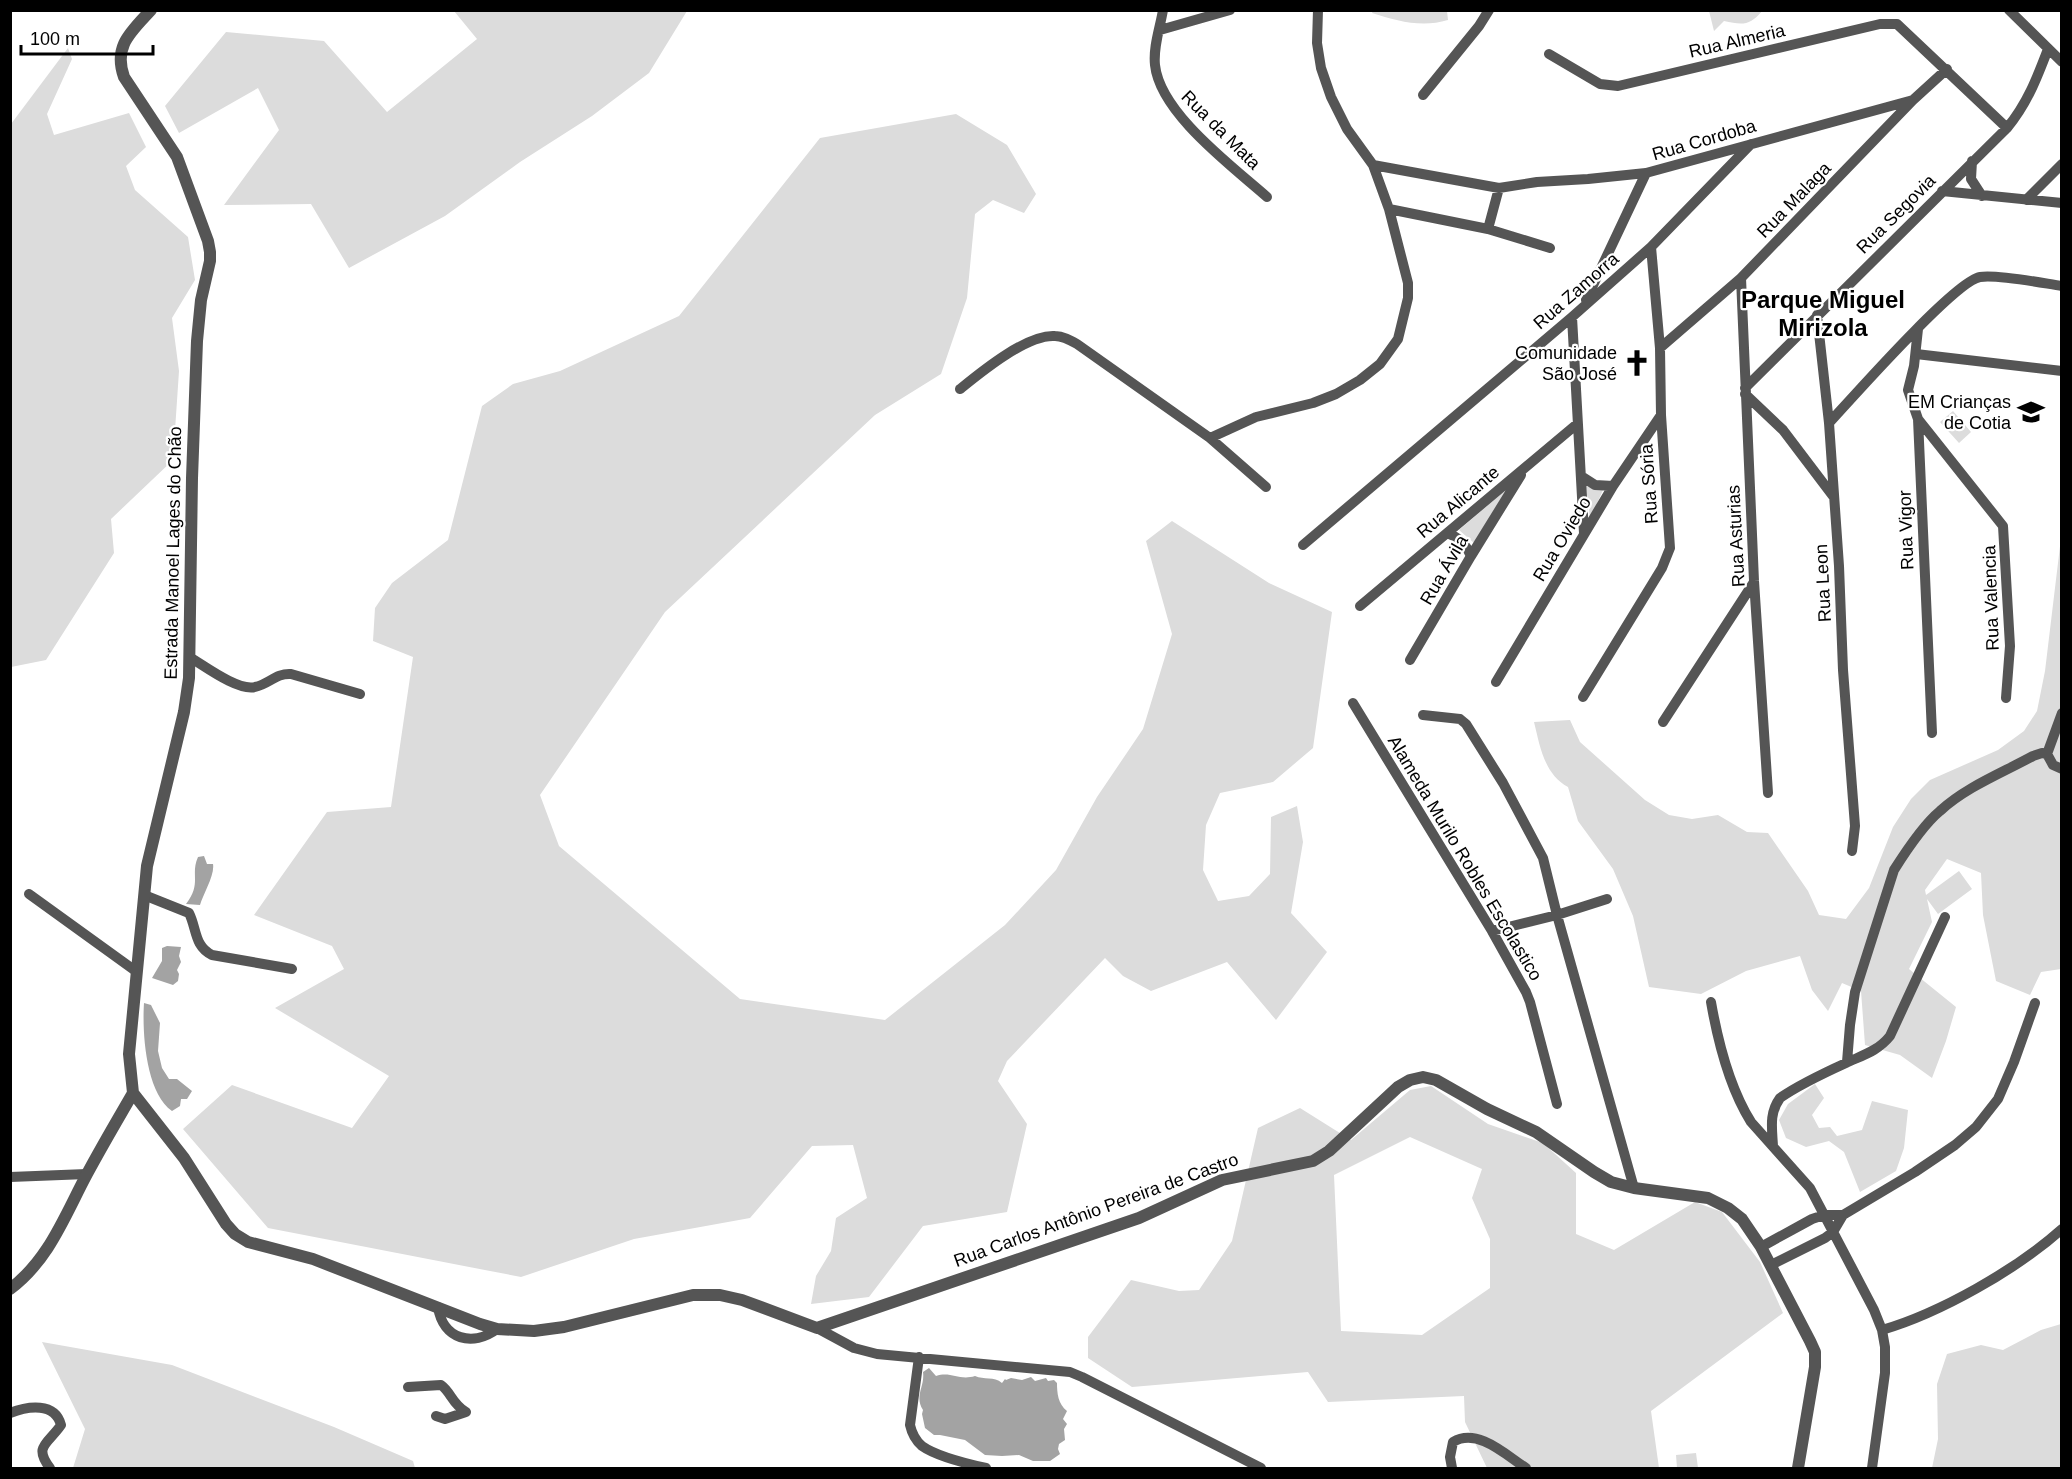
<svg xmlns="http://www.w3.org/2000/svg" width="2072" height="1479" viewBox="0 0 2072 1479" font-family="Arial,sans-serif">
<rect width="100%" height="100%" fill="#fff"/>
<path fill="#dcdcdc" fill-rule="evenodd" d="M454 11H687L649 73 592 116 520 162 445 216 349 268 311 204 224 205 279 130 258 88 179 133 165 106 226 32 324 41 387 112 477 39Z
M1373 11H1447L1448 20C1422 28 1397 21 1372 13Z
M1709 11V10L1762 11C1750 26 1742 25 1724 21L1714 31Z
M68 48 72 59 47 114 54 135 129 113 146 147 126 166 135 190 188 237 195 280 172 318 179 371 173 460 111 519 114 553 46 660 11 667V124Z
M956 114 1007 145 1036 194 1024 213 993 200 975 214 967 298 941 374 875 415 665 612 540 795 559 846 740 999 885 1020 1005 925 1056 870 1097 797 1143 729 1172 634 1146 541 1172 521 1269 583 1332 612 1313 748 1273 782 1220 793 1206 825 1203 870 1218 901 1249 896 1270 874 1271 817 1297 806 1303 842 1291 913 1327 952 1276 1020 1227 962 1151 991 1123 976 1105 958 1007 1061 998 1081 1027 1124 1007 1212 923 1226 869 1297 811 1304 816 1276 831 1251 836 1218 867 1198 853 1145 812 1146 750 1218 634 1239 521 1277 268 1228 183 1129 232 1085 352 1128 389 1076 275 1008 344 969 332 946 254 915 327 812 391 807 413 657 373 641 375 608 392 583 448 540 482 406 513 384 560 371 679 316 820 138Z
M1953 411 1971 432 1959 443 1940 422Z
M1586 486 1603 490 1590 519Z
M1507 489 1474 543 1459 530Z
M2061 538V969L2041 972 2030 995 1996 981 1983 915 1981 873 1947 859 1925 890 1926 895 1959 871 1972 889 1938 914 1927 899 1932 922 1909 969 1956 1007 1946 1041 1932 1078 1900 1055 1865 1045 1861 991 1842 983 1828 1011 1812 990 1800 956 1746 971 1701 994 1649 987 1633 916 1613 869 1578 821 1568 787C1544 774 1540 746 1534 722L1570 720 1580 742 1645 800 1669 815 1692 819 1718 815 1747 832 1768 833 1808 891 1819 915 1846 919 1869 888 1893 827 1911 799 1930 780 1998 750 2024 731 2037 711 2045 671Z
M1815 1084 1824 1098 1812 1115 1819 1128 1830 1127 1837 1136 1862 1130 1872 1101 1908 1110 1904 1148 1896 1171 1860 1192 1844 1152 1829 1141 1806 1147 1786 1138 1779 1120 1788 1104Z
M1431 1086 1488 1124 1543 1143 1576 1173V1234L1614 1250 1695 1202 1722 1212 1760 1262 1783 1313 1651 1411 1659 1468H1487L1465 1422 1464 1396 1328 1402 1308 1372 1132 1387 1088 1358V1337L1131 1280 1179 1291 1199 1290 1232 1241 1258 1128 1300 1108 1351 1140 1410 1090ZM1410 1137 1482 1169 1472 1198 1490 1239V1288L1422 1335 1341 1331 1334 1175Z
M2061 1324V1468H1932L1938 1439 1937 1384 1947 1354 1981 1345 2003 1350 2041 1330Z
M42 1342 172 1365 334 1427 413 1461 415 1468H73L85 1429Z
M1696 1453 1698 1468H1677L1676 1455Z"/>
<path fill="#a3a3a3" d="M204 856 207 864H213C215 875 203 894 200 905L186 904C202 883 190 875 198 857Z
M167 946 181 947 179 956 181 962 177 970 179 974 178 981 173 985 152 978 162 961V948Z
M144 1003 151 1005 160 1023 158 1051 162 1068 169 1079H177L192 1091 187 1099H181L180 1106 172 1111C146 1093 142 1033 144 1003Z
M929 1368 936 1376C951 1371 959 1381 975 1376 984 1380 994 1376 1002 1383L1005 1379 1006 1380 1011 1378 1022 1380 1031 1377 1035 1381 1046 1378 1048 1381 1054 1380 1057 1383C1057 1393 1058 1404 1067 1411L1063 1419 1067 1424 1064 1429 1065 1440 1059 1444 1058 1449 1060 1454 1050 1461H1033L1019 1455 1002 1456 985 1455 965 1440 940 1435H934L925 1428 922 1414 923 1410C914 1396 925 1387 923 1372Z"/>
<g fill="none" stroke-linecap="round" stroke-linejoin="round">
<path stroke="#555" stroke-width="10" d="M1163 10C1160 28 1153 47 1155 65 1160 113 1232 166 1267 197
M2009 10 2062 62
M1160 30 1230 10
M1549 54 1600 84 1618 86 1880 24H1897L2007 128
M1423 95 1479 26 1489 10
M1972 161 1971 179 1982 196
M1373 165 1499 188 1537 182 1588 179 1646 173 1913 100
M1942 191 2062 203
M2026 200 2062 164
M1389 209 1488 229 1550 248
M1488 229 1499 188
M1741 278 1754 581 1768 793
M1586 300 1646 173
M1817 315 1829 423 1839 566 1843 670 1855 826 1852 851
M1572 317 1584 533
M1918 329 1914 366 1908 390 1918 419 1932 733
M1660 348 1741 278 1913 100 1947 69
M1916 354 2062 371
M1745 388 2007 128C2027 104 2037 78 2048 49
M960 389C981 372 1027 334 1055 336 1063 336 1070 340 1077 344L1210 438 1266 487
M1745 394 1783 430 1833 496
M1918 419 2003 526 2010 646 2006 698
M1829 423C1852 398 1955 281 1980 277 1997 274 2042 283 2062 286
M1210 438 1256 417 1313 403 1336 394 1360 380 1380 364 1398 339 1408 298V283L1389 209 1373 165 1347 129 1331 97 1321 68 1317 43 1318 10
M1581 476 1595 485 1613 486
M1447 533C1459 537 1466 544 1471 556
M1303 545 1572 317 1651 247 1751 144
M1360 606 1577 424
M191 658C206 667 238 691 255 687 269 684 276 673 291 674L360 694
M1410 660 1471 556 1521 475
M1496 682 1613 486 1661 415
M1583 697 1662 568 1670 548 1661 415 1660 348 1651 247
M1353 703 1492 931 1526 992 1530 1002 1557 1104
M1423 715 1460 719 1466 724 1503 783 1543 858 1557 915 1634 1188
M1663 722 1754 582
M2047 754 2062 713
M29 894 137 972
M144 895 189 913C197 929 194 946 212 955L292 969
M1492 931 1557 915 1607 899
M1711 1002C1718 1042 1729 1087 1751 1122L1810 1188 1874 1310 1882 1330 1885 1347V1373L1872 1468
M1847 1062 1850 1025 1855 992 1894 870C1906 851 1923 825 1940 811 1966 787 2002 773 2033 756L2042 753 2047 754 2053 765 2062 769
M1773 1146C1772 1128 1769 1113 1780 1098 1800 1084 1824 1073 1846 1063 1863 1055 1878 1051 1890 1036L1945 917
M10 1177 87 1174
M1761 1247 1812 1219 1824 1215H1843
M1771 1265 1825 1238 1833 1232 1843 1215 1915 1172 1955 1145 1976 1127 1998 1099 2014 1062 2035 1003
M438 1307C443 1340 473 1347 497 1329
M817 1328 854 1348 877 1354 1070 1372 1082 1377 1261 1468
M1882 1330C1940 1313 2016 1270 2062 1229
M919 1357 910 1425C912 1434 915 1440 922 1446 936 1456 968 1464 986 1468
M408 1387 441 1385C451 1392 452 1404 466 1412
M10 1413C28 1406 55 1402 61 1425 48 1444 33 1446 50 1468
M436 1416 445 1419 466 1412
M1452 1468 1450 1457 1453 1442C1478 1427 1507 1456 1526 1468"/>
<path stroke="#555" stroke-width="12" d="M151 10C131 32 113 46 124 77L177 157 208 241 210 252V261L201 300 197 341 192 478 189 678 184 712 147 866 129 1054 133 1093 184 1158 226 1224 235 1234 248 1242 313 1259 480 1324 497 1329 534 1331 564 1327 693 1295H720L742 1300 817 1328 1139 1218 1222 1180 1313 1161 1329 1151 1398 1087 1410 1080 1423 1077 1436 1080 1487 1109 1536 1132 1594 1172 1611 1182 1634 1188 1708 1198 1728 1208 1742 1219 1761 1247 1810 1341 1815 1352V1367L1798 1468
M10 1289C49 1260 65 1215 87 1174 102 1146 118 1119 133 1093"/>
</g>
<defs>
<symbol id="church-bare" viewBox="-9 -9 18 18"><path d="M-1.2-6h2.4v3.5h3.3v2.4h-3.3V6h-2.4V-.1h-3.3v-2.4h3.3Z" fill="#000" stroke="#fff" stroke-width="2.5" paint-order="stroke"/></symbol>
<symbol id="school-bare" viewBox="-9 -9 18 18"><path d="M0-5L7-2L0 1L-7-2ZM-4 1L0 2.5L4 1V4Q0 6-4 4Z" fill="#000" stroke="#fff" stroke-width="2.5" paint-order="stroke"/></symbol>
</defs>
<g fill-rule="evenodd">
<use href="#church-bare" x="1618" y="344" width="38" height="38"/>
<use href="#school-bare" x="2012" y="393" width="38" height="38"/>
</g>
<g text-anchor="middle" stroke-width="4.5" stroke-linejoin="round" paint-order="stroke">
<g font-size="18" fill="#000" stroke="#fff">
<text transform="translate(1737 41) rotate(-13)" y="6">Rua Almeria</text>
<text transform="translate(1221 130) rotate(45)" y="6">Rua da Mata</text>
<text transform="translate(1704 140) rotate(-16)" y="6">Rua Cordoba</text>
<text transform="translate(1794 200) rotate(-46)" y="6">Rua Malaga</text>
<text transform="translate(1896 214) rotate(-45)" y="6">Rua Segovia</text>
<text transform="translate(1576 291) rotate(-41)" y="6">Rua Zamorra</text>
<text transform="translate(1649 484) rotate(-94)" y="6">Rua Sória</text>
<text transform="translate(1458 502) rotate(-40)" y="6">Rua Alicante</text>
<text transform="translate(1906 530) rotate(-92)" y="6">Rua Vigor</text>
<text transform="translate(1736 536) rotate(-93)" y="6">Rua Asturias</text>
<text transform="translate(1562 539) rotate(-59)" y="6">Rua Oviedo</text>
<text transform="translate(173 553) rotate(-89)" y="6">Estrada Manoel Lages do Chão</text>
<text transform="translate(1444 570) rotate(-60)" y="6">Rua Ávila</text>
<text transform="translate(1823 583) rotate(-93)" y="6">Rua Leon</text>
<text transform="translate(1991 598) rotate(-92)" y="6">Rua Valencia</text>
<text transform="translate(1465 858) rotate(59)" y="6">Alameda Murilo Robles Escolastico</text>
<text transform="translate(1096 1210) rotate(-20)" y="6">Rua Carlos Antônio Pereira de Castro</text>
</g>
<g font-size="18" fill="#000" stroke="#fff" text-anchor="end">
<text x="1617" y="359">Comunidade<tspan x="1617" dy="21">São José</tspan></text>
<text x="2011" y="408">EM Crianças<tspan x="2011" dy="21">de Cotia</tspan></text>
</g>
<g font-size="24" font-weight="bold" fill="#000" stroke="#fff">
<text x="1823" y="308">Parque Miguel<tspan x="1823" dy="28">Mirizola</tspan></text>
</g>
</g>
<rect width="2072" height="1479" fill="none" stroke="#000000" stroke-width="24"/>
<path d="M21 45v9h132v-9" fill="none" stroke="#000000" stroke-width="3"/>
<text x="30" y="45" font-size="18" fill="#000000" stroke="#ffffff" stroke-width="4.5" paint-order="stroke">100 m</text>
</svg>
